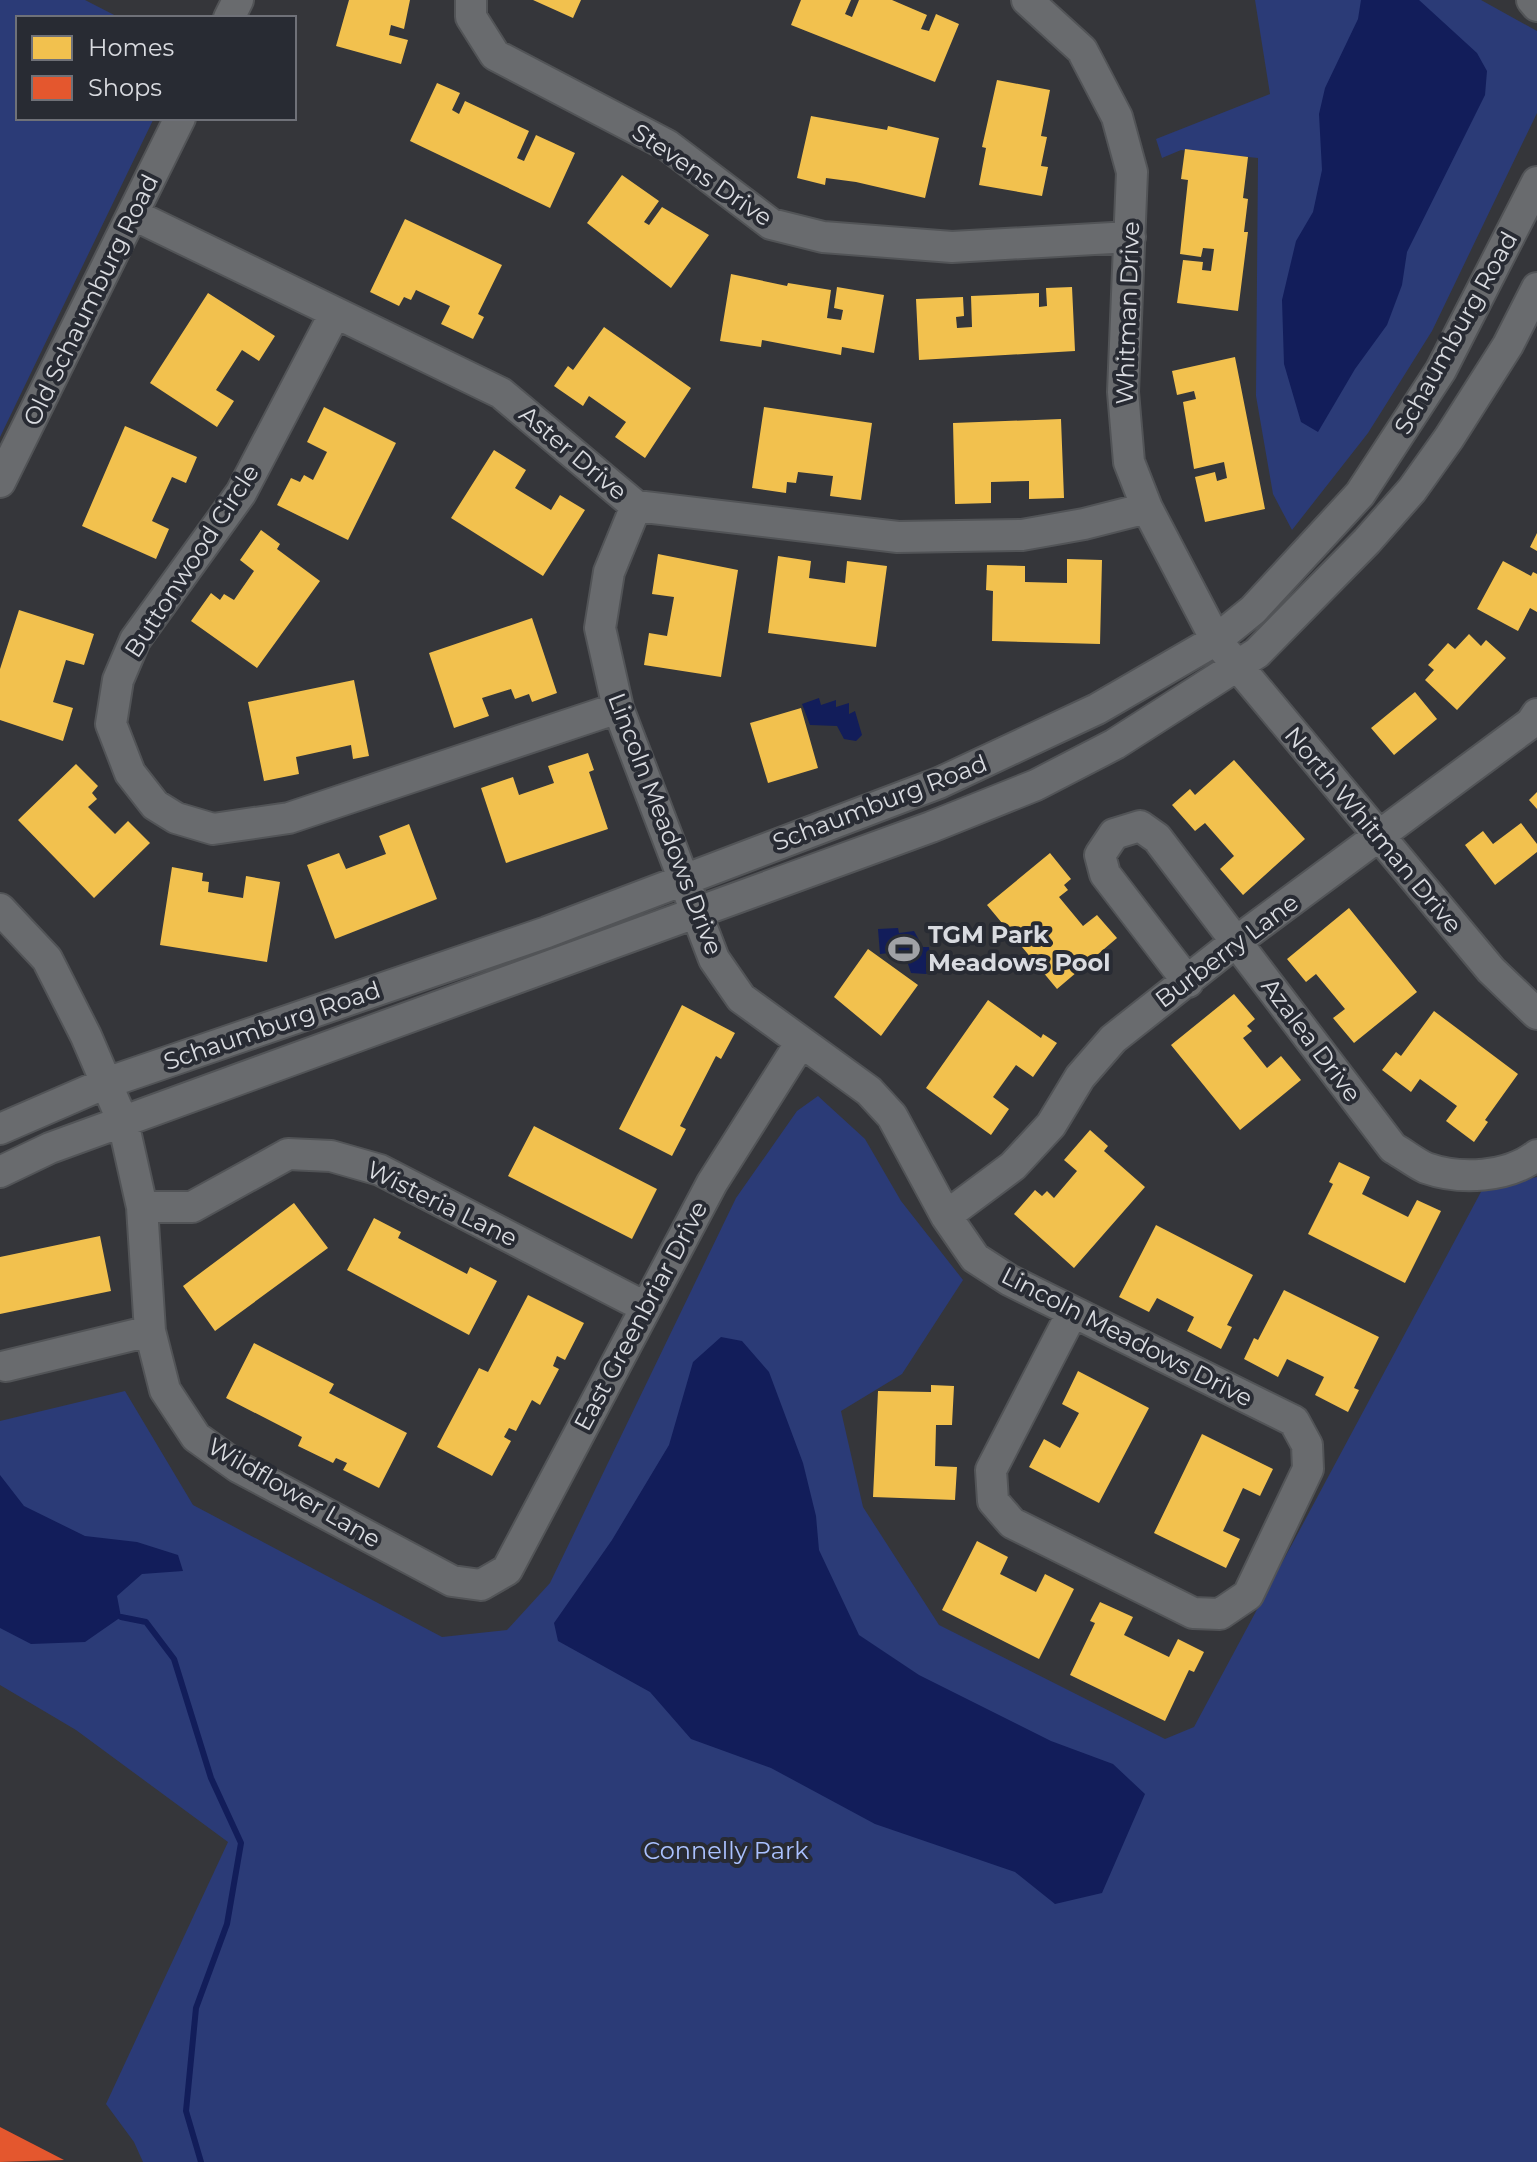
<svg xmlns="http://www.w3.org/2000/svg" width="1537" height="2162" viewBox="0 0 1537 2162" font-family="Montserrat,sans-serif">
<rect width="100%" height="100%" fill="#35363a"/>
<path fill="#2b3b77" d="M0 0H85L120 18H18V118H154L0 437Z
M1255 0H1481L1537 31V113L1432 331 1368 433 1292 530 1273 494 1256 396 1258 158 1181 150 1162 158 1156 139 1270 94Z
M818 1096 865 1139 901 1201 963 1280 902 1374 841 1411 863 1507 939 1625 1165 1739 1194 1727 1482 1190 1537 1177V2162H143L134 2142 106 2104 228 1842 76 1730 0 1685V1421L125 1391 193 1505 442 1637 507 1630 550 1583 736 1198 797 1111Z"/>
<path fill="#121d5a" d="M1361 0H1419L1477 53 1487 71 1485 95 1407 252 1402 285 1387 325 1355 369 1318 432 1301 422 1284 364 1282 300 1296 241 1313 212 1322 170 1319 114 1325 88 1358 19Z
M819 698 821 705 836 700V707L849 703V714L855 711 862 735 856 741 844 739 837 726 810 725 802 704Z
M898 928 899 933 914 931 923 947H929L931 969 926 974 911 973 907 961H900L899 952 880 954 878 929Z
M721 1337 742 1341 769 1372 803 1463 816 1516 819 1550 859 1635 919 1675 1051 1741 1113 1764 1145 1794 1102 1893 1055 1904 1015 1872 875 1824 771 1768 691 1739 650 1692 558 1641 554 1623 612 1540 669 1445 693 1362Z
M0 1475 24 1506 85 1536 137 1542 178 1555 183 1571 142 1574 117 1596 121 1617 85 1642 31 1644 0 1628Z"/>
<path fill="#f2c14e" d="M349 0H410L404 29 391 25 389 35 408 40 401 64 336 46Z
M533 0H581L573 18Z
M801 0H851L845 14 852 17 859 0H892L927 15 921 29 929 31 936 14 959 24 935 82 791 25Z
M997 80 1050 90 1041 136 1047 137 1041 166 1048 167 1042 196 979 185 986 148 982 147Z
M437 83 460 93 452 110 459 114 465 101 529 131 517 158 524 161 536 135 575 153 550 208 410 141Z
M811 116 887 130 888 126 939 138 925 198 856 182 826 178 825 185 797 178Z
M1185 149 1248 157 1243 198 1248 199 1244 232H1248L1238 311 1177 303 1183 260 1203 262 1202 270 1211 271 1214 249 1203 248 1201 257 1180 254 1188 180 1181 179Z
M622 175 659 201 644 222 649 225 662 207 709 235 671 288 587 223Z
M405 219 502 265 478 314 484 317 473 339 441 324 450 306 416 290 411 300 404 297 399 306 370 292Z
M731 274 787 286 788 283 831 290 827 318 841 320 843 310 834 308 837 287 884 295 874 353 842 347 841 355 762 340 761 347 720 341Z
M1072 287 1075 351 919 360 916 299 963 297 964 316 956 317 957 328 972 327 971 296 1039 293V307L1047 306 1046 288Z
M208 293 275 336 259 361 242 350 216 390 234 401 217 427 150 383Z
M604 327 691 388 645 458 615 437 626 422 589 396 583 406 554 386 568 366 573 370Z
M1235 357 1265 509 1205 522 1195 477 1215 472 1217 481 1227 478 1224 462 1194 469 1183 402 1196 399 1194 391 1177 395 1172 371Z
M324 407 396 443 348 540 277 505 291 478 300 482 304 475 313 480 327 452 307 442Z
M764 407 872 423 861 500 830 496 833 476 798 472 796 483 787 482 786 493 752 488Z
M1061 419 1064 498 1029 499V481L991 482V503L955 504 953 423Z
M125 426 197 457 186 483 172 477 152 521 169 529 156 559 82 526Z
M494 450 526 470 515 488 551 510 560 495 585 510 543 576 451 518Z
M261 530 280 544 277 549 320 581 257 668 191 621 211 593 220 600 224 594 234 600 254 571 240 560Z
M1537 533V551L1530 547Z
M658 554 738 570 721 677 644 665 649 633 667 636 674 597 652 594Z
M778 556 811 561 809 578 845 583 847 561 887 566 876 647 768 633Z
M1067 559 1102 560 1100 644 992 641 993 591 986 590 987 565 1025 566V582L1067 583Z
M1503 561 1531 576 1533 572 1537 574V612L1530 608 1518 631 1477 609Z
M19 610 94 634 84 665 66 660 53 702 73 708 63 741 0 720V669Z
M532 618 557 693 532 702 529 694 515 699 511 689 482 698 489 716 454 728 429 653Z
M1469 634 1481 646 1486 640 1506 658 1457 710 1425 680 1434 670 1428 665 1448 643 1455 649Z
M354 680 369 756 353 759 351 745 296 757 299 774 264 781 248 702Z
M1415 692 1437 719 1394 755 1371 728Z
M801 708 818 768 768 783 750 723Z
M588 753 594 770 589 772 608 829 506 863 481 788 513 777 519 795 554 783 548 766Z
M1234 760 1305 839 1243 895 1220 869 1234 856 1205 823 1195 831 1172 805 1190 789 1195 795Z
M76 764 98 786 92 793 97 799 88 807 115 834 128 821 150 843 94 898 18 820Z
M1537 792V809L1529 800Z
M1521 823 1537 844V852L1495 885 1465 845 1483 831 1493 844Z
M409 824 437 899 335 939 307 865 339 853 346 869 386 854 379 836Z
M1050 853 1071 879 1064 885 1068 890 1059 897 1083 926 1097 915 1117 938 1057 989 987 905Z
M172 867 203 873 202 881 209 882 208 892 243 898 246 876 280 882 267 962 160 945Z
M1349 908 1417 992 1354 1043 1333 1018 1345 1009 1316 974 1306 982 1287 959Z
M868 949 918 985 881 1036 834 997Z
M1234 994 1255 1019 1247 1026 1252 1031 1243 1038 1267 1068 1281 1056 1301 1080 1240 1130 1171 1045Z
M988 1000 1041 1038 1043 1034 1057 1043 1033 1077 1016 1065 993 1097 1009 1109 991 1135 926 1088Z
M682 1005 735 1033 721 1059 716 1056 680 1126 686 1129 672 1156 619 1129Z
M1434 1011 1518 1074 1485 1120 1488 1122 1474 1142 1446 1121 1457 1106 1420 1079 1411 1092 1382 1070 1396 1052 1401 1056Z
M534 1126 657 1189 632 1239 508 1176Z
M1090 1130 1108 1146 1104 1151 1145 1187 1074 1268 1014 1214 1035 1190 1042 1196 1047 1191 1054 1198 1077 1171 1064 1160Z
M1339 1162 1370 1177 1362 1194 1408 1217 1417 1200 1441 1211 1405 1283 1308 1234 1333 1184 1329 1182Z
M294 1203 328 1248 215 1331 183 1286Z
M374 1218 401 1232 398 1238 467 1274 470 1267 497 1281 469 1335 347 1270Z
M1156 1225 1253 1275 1227 1325 1232 1327 1221 1349 1187 1331 1194 1317 1157 1298 1149 1312 1119 1297Z
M100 1236 111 1291 0 1314V1257Z
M1284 1290 1379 1337 1354 1388 1359 1390 1348 1412 1315 1395 1324 1377 1287 1359 1278 1377 1244 1359 1254 1338 1258 1340Z
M528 1295 584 1323 565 1360 557 1356 553 1366 559 1369 540 1405 532 1400 516 1431 509 1428 504 1437 511 1441 492 1476 437 1447 479 1368 488 1372Z
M254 1343 334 1384 329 1393 407 1433 379 1488 343 1470 347 1463 336 1458 333 1463 298 1446 302 1437 226 1398Z
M1078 1371 1149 1408 1099 1503 1029 1467 1044 1439 1060 1448 1079 1413 1062 1404Z
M931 1385 954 1386 952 1425H936L935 1466 957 1467 955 1500 873 1497 878 1391 931 1392Z
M1202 1434 1273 1469 1260 1496 1243 1488 1223 1531 1240 1539 1226 1568 1154 1533Z
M977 1541 1008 1557 1000 1574 1036 1592 1045 1574 1074 1589 1039 1659 942 1610Z
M1100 1602 1133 1617 1124 1635 1169 1657 1178 1639 1204 1652 1194 1672 1189 1670 1165 1721 1070 1675 1095 1623 1090 1621Z"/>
<path fill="#e4572e" d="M0 2127 64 2160 0 2162Z"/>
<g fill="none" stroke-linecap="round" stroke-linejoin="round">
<path stroke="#121d5a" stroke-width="6" d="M121 1617 146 1622 174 1659 211 1778 241 1843 227 1924 196 2008 186 2111 201 2162"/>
<defs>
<path id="minor" d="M471 0V17L495 55 667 145 771 224 823 237 952 247 1130 237
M1027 0 1082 50 1117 117 1132 172 1123 392 1129 462 1147 508 1216 640 1491 970 1537 1014
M1532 0 1537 6
M229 18 238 0
M134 215 501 393 636 506 898 537 1022 535 1084 524 1147 508
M335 313 241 493 135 640 118 680 111 724 130 773 155 805 176 818 213 829 289 818 618 708
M0 482 180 118
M636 506 609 572 600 628 618 708 714 959 741 998 869 1091 892 1116 946 1216 975 1258 1009 1280 1294 1421 1307 1445 1308 1469 1248 1595 1220 1614 1193 1613 1012 1523 993 1501 991 1470 1072 1313
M0 909 47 959 86 1036 123 1122 142 1207 150 1331 165 1390 196 1437 238 1467 452 1581 481 1585 507 1570 712 1183 801 1042
M1188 982 1105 874 1100 855 1114 834 1140 826 1157 838 1393 1148C1404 1154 1415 1163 1426 1168 1460 1180 1508 1178 1537 1155
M0 1129 106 1083 547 932 939 783 1097 709 1216 640 1253 610 1360 494 1441 370 1537 182
M0 1172 50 1148 931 827 1036 785 1115 744 1257 653 1367 541 1412 490 1449 438 1508 345 1537 288
M142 1207H192L288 1154 331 1156 380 1170 645 1307
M946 1216 1013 1166 1051 1125 1080 1077 1113 1039 1237 941 1531 723 1537 714
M6 1366 150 1331"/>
</defs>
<use href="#minor" stroke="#525457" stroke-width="34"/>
<use href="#minor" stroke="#696b6e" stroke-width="30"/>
</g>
<defs>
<symbol id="stadium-bare" viewBox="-9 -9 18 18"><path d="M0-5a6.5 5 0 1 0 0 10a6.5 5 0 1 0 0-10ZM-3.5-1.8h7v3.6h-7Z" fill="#a0a1a6" stroke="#282b33" stroke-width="2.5" paint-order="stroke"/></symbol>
</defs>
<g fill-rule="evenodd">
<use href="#stadium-bare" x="882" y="927" width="44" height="44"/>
</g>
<g text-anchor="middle" stroke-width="8" stroke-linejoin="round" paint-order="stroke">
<g font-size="24" fill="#d9dbe0" stroke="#282b33">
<text transform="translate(702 175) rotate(34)" y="8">Stevens Drive</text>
<text transform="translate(91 300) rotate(-64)" y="8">Old Schaumburg Road</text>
<text transform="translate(1128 313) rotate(-88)" y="8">Whitman Drive</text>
<text transform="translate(1456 333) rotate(-61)" y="8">Schaumburg Road</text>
<text transform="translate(573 453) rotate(40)" y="8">Aster Drive</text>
<text transform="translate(192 561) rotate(-57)" y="8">Buttonwood Circle</text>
<text transform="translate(880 803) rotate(-21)" y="8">Schaumburg Road</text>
<text transform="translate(665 824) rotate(69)" y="8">Lincoln Meadows Drive</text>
<text transform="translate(1373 830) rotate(50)" y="8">North Whitman Drive</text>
<text transform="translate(1227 951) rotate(-37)" y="8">Burberry Lane</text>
<text transform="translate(272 1026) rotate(-19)" y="8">Schaumburg Road</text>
<text transform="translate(1311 1040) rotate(53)" y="8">Azalea Drive</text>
<text transform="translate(442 1204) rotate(26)" y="8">Wisteria Lane</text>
<text transform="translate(641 1316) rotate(-62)" y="8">East Greenbriar Drive</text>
<text transform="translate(1127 1337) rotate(27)" y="8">Lincoln Meadows Drive</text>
<text transform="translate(294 1493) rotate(30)" y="8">Wildflower Lane</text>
</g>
<g font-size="24" font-weight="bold" fill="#d9dbe0" stroke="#282b33" text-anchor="start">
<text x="928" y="943">TGM Park<tspan x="928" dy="28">Meadows Pool</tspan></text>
</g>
<g font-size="24" fill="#aac1fe" stroke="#282b33">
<text x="726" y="1859">Connelly Park</text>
</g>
</g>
<rect x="16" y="16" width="280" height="104" fill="#282b33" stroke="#6f7178" stroke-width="2"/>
<rect x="32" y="36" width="40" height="24" fill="#f2c14e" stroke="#6f7178" stroke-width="2"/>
<text x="88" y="56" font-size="24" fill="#d9dbe0">Homes</text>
<rect x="32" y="76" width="40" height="24" fill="#e4572e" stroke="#6f7178" stroke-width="2"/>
<text x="88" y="96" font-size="24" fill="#d9dbe0">Shops</text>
</svg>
